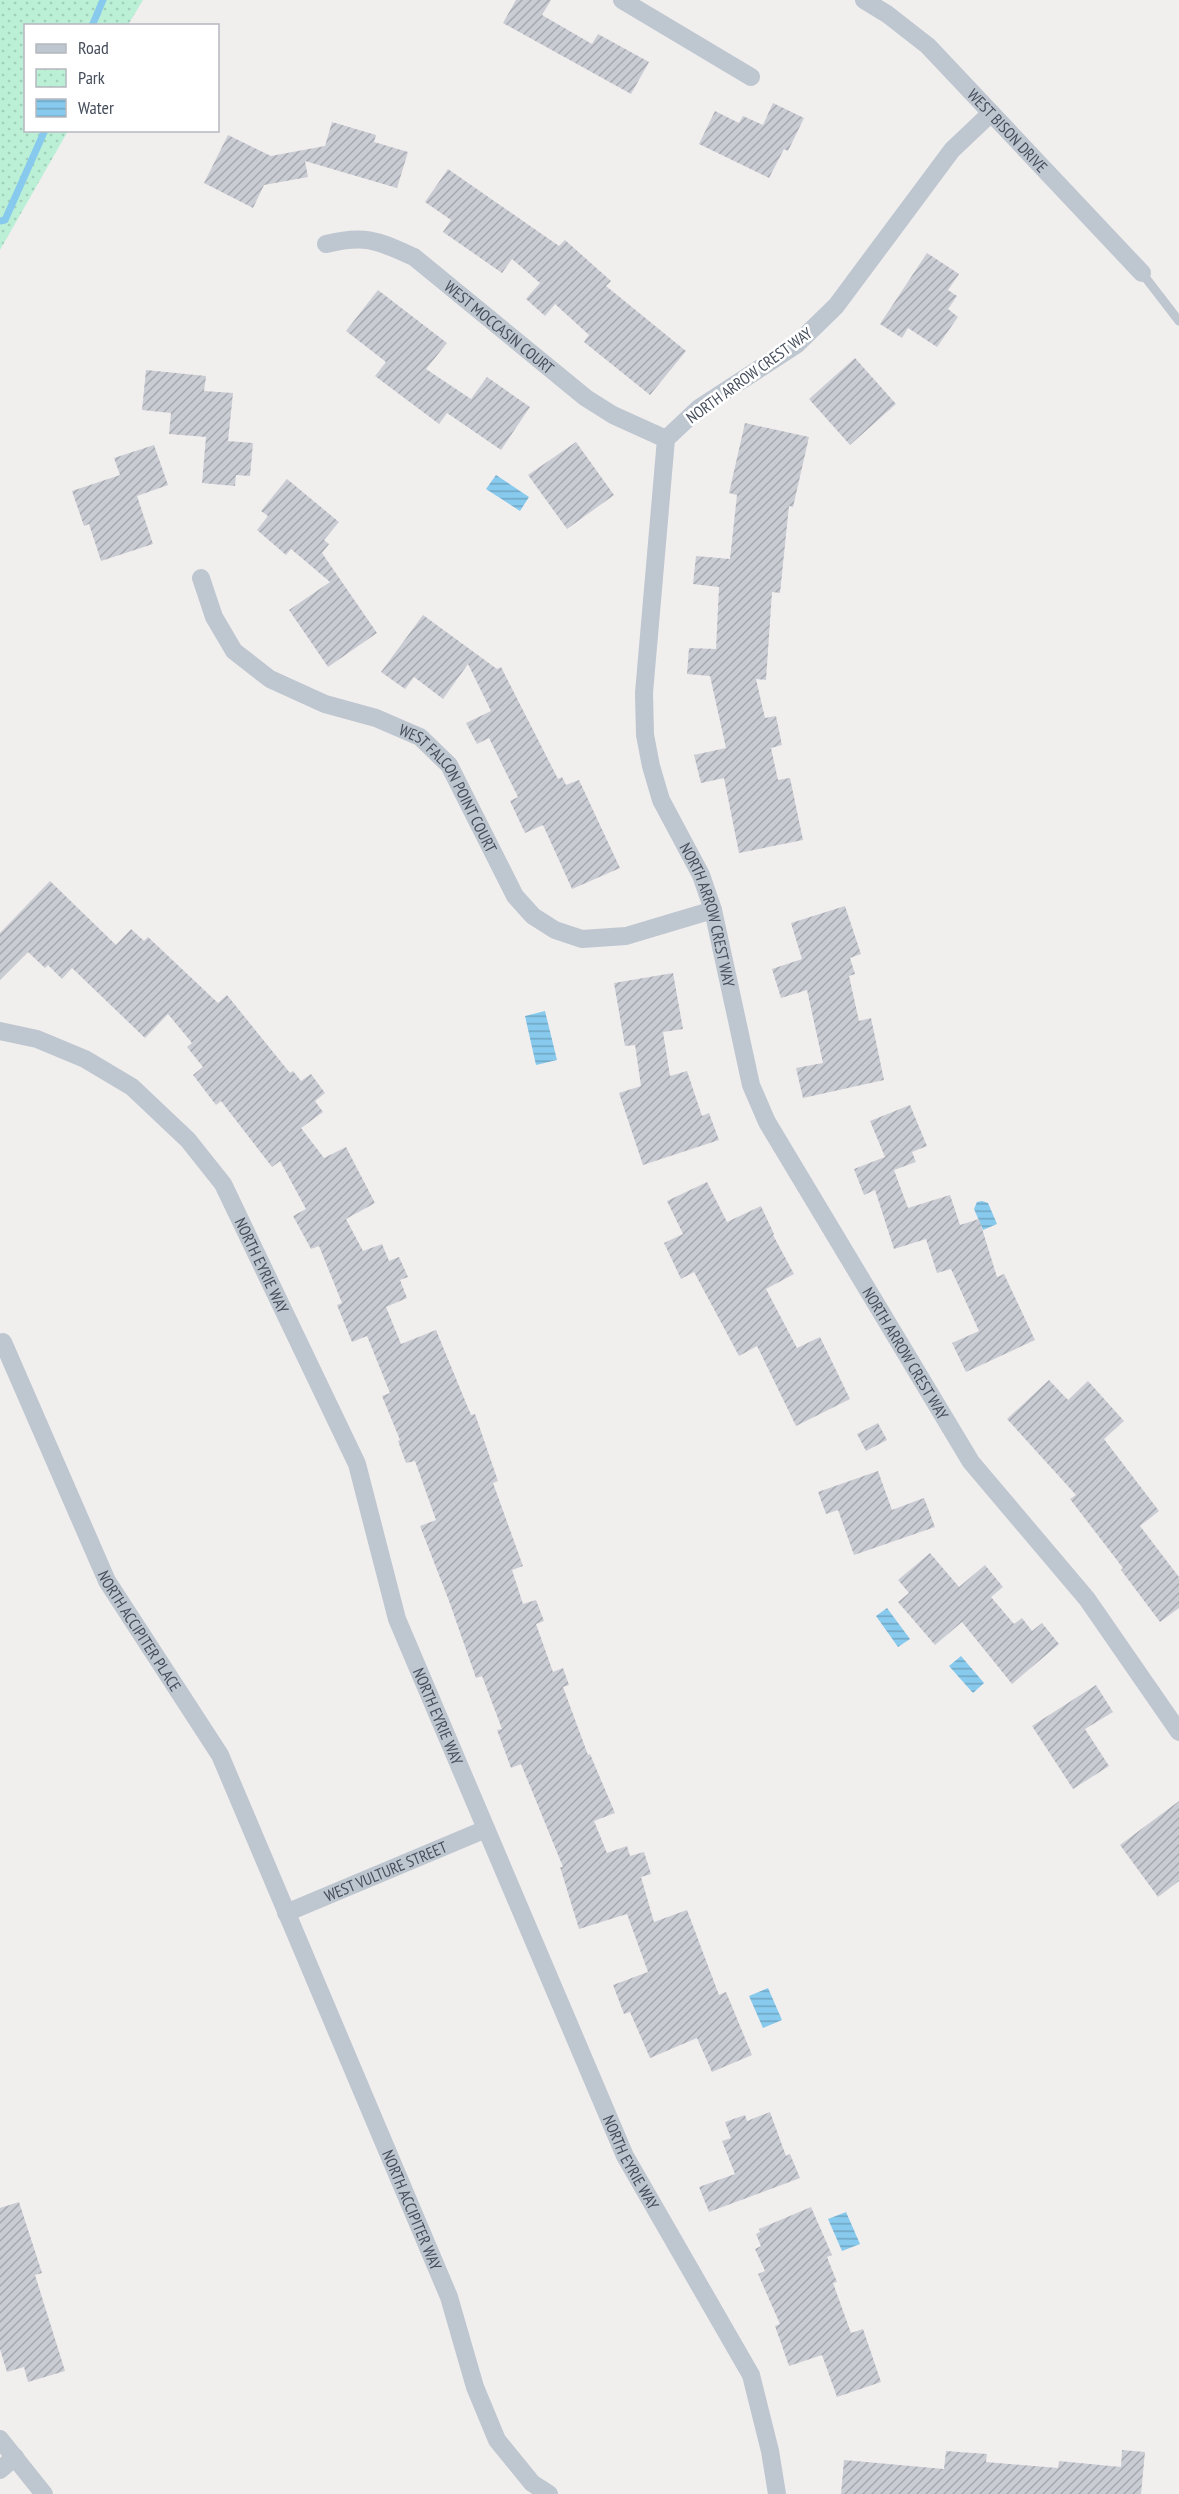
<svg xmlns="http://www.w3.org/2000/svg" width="1179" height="2494" viewBox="0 0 1179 2494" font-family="'PT Sans Narrow',sans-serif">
<defs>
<pattern id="park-dots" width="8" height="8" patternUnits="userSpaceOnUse" patternTransform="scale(1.5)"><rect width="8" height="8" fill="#bbefd6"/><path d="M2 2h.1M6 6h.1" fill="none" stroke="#a2cfba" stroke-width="1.8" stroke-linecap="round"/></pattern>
<pattern id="water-rules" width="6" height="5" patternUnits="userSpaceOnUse" patternTransform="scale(1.5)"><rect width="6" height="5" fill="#87caed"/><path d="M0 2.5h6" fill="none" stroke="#70a6c3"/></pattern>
<pattern id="building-hatch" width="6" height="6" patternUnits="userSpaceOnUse" patternTransform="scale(1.5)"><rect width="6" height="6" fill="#caccd4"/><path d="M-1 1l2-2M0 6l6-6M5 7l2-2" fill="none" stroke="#a6a8af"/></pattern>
</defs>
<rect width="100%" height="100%" fill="#f1eeee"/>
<path fill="url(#park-dots)" d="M0 0H143L128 25 26 26V130L68 131 0 250Z"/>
<path fill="url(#water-rules)" d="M496 475 529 497 520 511 486 489Z
M545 1011 557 1060 536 1065 525 1016Z
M982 1201 988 1203 997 1224 983 1230 974 1209 977 1202Z
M887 1608 910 1639 898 1647 876 1616Z
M961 1656 984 1683 973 1693 949 1666Z
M768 1988 782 2020 763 2028 749 1996Z
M846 2212 860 2244 842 2251 828 2219Z"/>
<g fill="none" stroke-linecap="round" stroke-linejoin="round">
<path stroke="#87caed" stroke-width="7" d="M92 26 103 0
M0 221 5 220 45 130"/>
</g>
<path fill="url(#building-hatch)" d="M516 0H551L542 15 592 44 598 34 649 62 631 94 503 23Z
M773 103 804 118 788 151 784 149 769 178 699 144 715 111 739 123 743 116 763 125Z
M332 122 376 135 374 142 408 152 397 188 305 161 308 177 264 185 253 208 204 183 228 135 271 156 325 146Z
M448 169 559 246 565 240 611 281 606 286 686 351 650 395 584 342 589 335 555 304 545 316 526 299 540 283 512 259 502 273 443 232 451 220 425 202Z
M927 253 959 274 948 290 957 296 948 309 958 317 937 347 908 328 902 338 880 324Z
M378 290 447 343 426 369 471 399 487 377 530 407 501 450 447 413 439 424 375 376 386 362 346 331Z
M855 358 896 404 850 445 809 399Z
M146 370 206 376 204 391 233 393 228 441 253 443 250 476 236 475 235 486 202 483 206 437 169 434 171 413 142 410Z
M745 423 809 437 793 507 789 506 780 593 772 592 766 680 756 679 765 718 776 716 782 745 771 748 778 780 790 778 803 840 739 853 724 778 701 783 694 755 726 748 710 676 687 674 689 648 716 649 719 587 693 584 696 556 730 559 737 495 729 493Z
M576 442 614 495 567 529 528 475Z
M154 445 168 485 137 496 153 544 101 561 89 524 84 526 72 491 120 475 114 458Z
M287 479 339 522 324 540 329 544 322 553 377 633 328 667 289 610 330 582 291 549 286 555 257 530 268 516 261 511Z
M423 615 497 669 501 667 558 779 562 777 566 785 579 780 620 868 572 889 543 825 525 833 510 801 518 797 489 738 477 744 466 723 491 711 468 664 443 699 414 677 405 689 381 672Z
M50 881 116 945 131 929 144 941 148 937 218 1003 227 995 290 1073 293 1071 301 1081 311 1074 325 1093 315 1101 323 1112 301 1128 324 1158 346 1147 375 1203 346 1219 363 1251 382 1244 389 1261 399 1257 408 1277 400 1280 407 1298 386 1307 401 1344 436 1330 471 1415 475 1414 498 1481 493 1483 523 1566 512 1570 523 1604 536 1600 544 1621 536 1624 553 1672 563 1668 569 1685 563 1687 588 1755 590 1754 615 1813 594 1821 607 1853 627 1846 630 1856 644 1852 651 1874 641 1877 654 1922 687 1910 719 1995 726 1992 752 2055 712 2072 697 2038 650 2058 630 2012 624 2014 613 1985 648 1972 627 1914 579 1929 560 1867H563L521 1764 511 1768 497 1730 502 1729 482 1676 476 1678 449 1601 420 1526 436 1520 415 1461 406 1463 398 1441 400 1440 382 1396 390 1393 367 1336 352 1342 337 1305 342 1303 319 1246 311 1249 293 1216 306 1209 280 1161 272 1167 221 1101 216 1105 193 1075 203 1067 187 1047 192 1043 168 1014 145 1038 72 968 62 979 48 965 45 968 28 952 0 980V933Z
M845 906 861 954 850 958 855 974 849 976 859 1021 871 1018 884 1080 803 1098 796 1068 823 1063 807 990 781 998 772 969 802 959 791 923Z
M673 973 683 1029 663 1032 670 1076 687 1071 702 1116 709 1113 719 1140 643 1165 619 1093 641 1086 635 1045 625 1046 614 983Z
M910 1105 927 1146 912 1152 916 1162 894 1170 908 1208 950 1195 960 1225 979 1219 997 1277 1004 1274 1035 1340 966 1372 952 1343 979 1331 951 1269 937 1273 926 1239 894 1249 875 1190 864 1195 854 1169 885 1157 870 1121Z
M707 1182 727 1222 761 1206 774 1234 773 1235 794 1274 766 1289 797 1348 820 1337 850 1399 796 1426 757 1346 739 1356 694 1272 681 1279 664 1243 683 1234 667 1201Z
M1049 1380 1068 1400 1088 1381 1124 1421 1104 1439 1159 1511 1140 1526 1179 1577V1608L1160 1622 1121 1570 1123 1568 1070 1499 1076 1495 1007 1419Z
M878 1423 887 1440 866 1451 857 1434Z
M878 1471 892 1510 924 1498 935 1527 854 1555 838 1510 826 1514 818 1492Z
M930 1553 959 1587 985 1565 1003 1587 991 1597 1014 1624 1022 1618 1032 1631 1042 1623 1059 1644 1012 1684 962 1622 935 1645 898 1602 909 1593 898 1580Z
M1096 1685 1113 1712 1085 1729 1109 1766 1073 1789 1032 1726Z
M1179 1801V1881L1158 1897 1120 1845Z
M770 2112 786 2156 790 2154 800 2178 709 2212 699 2187 735 2174 722 2141 731 2138 725 2122 745 2115 747 2121Z
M19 2202 42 2273 35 2275 65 2371 28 2382 24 2367 7 2372 0 2349V2208Z
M811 2207 832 2255 827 2257 837 2282 833 2283 851 2333 863 2329 881 2382 837 2397 822 2355 789 2366 775 2326 780 2324 758 2274 765 2271 755 2249 761 2246 756 2234 760 2232 759 2229Z
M1122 2450 1145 2452 1141 2494H841L844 2460 944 2469 946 2451 987 2454 986 2462 1058 2468 1059 2461 1121 2467Z"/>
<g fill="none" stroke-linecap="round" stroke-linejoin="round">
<path stroke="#bec6d0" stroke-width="9" d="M1142 273 1179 321"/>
<g stroke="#bec6d0" stroke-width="18">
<path d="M622 0 751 77"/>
<path id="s1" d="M864 0 887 14 928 46 1142 273"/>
<path id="s2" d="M991 113 952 150 836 306 796 345 699 408 666 439 644 693 645 735 651 766 661 800 701 875 713 910 751 1085 767 1122 971 1462 1087 1599 1179 1732"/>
<path id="s3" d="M326 244C366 234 378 241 414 257L586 398 613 415 666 439"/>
<path id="s4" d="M201 578 214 617 234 651 270 679 325 704 376 718 420 737 449 765 515 896 533 916 555 930 582 939 626 936 713 910"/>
<path id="s5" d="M0 1031 37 1039 85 1059 132 1087 188 1140 223 1184 357 1464 397 1619 625 2156 751 2375 770 2451 777 2494"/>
<path id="s6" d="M3 1342 107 1581 220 1755 449 2297 475 2387 497 2440 532 2483 549 2494"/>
<path id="s7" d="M286 1913 486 1829"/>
<path d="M0 2439 44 2494"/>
<path d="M0 2470 15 2457"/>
</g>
</g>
<g text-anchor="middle" stroke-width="5" stroke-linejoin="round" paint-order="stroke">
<g font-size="16" fill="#464e5c" stroke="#fff">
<text dy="6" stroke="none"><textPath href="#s1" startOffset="195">WEST BISON DRIVE</textPath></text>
<text dy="6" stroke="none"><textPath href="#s3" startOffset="202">WEST MOCCASIN COURT</textPath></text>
<text transform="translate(749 375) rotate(-36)" y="6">NORTH ARROW CREST WAY</text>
<text dy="6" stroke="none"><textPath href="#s4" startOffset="345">WEST FALCON POINT COURT</textPath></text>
<text dy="6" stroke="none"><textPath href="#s2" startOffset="954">NORTH ARROW CREST WAY</textPath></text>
<text dy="6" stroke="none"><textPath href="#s5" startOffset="368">NORTH EYRIE WAY</textPath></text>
<text dy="6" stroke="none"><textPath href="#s2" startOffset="1440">NORTH ARROW CREST WAY</textPath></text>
<text dy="6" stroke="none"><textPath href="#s6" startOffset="320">NORTH ACCIPITER PLACE</textPath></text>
<text dy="6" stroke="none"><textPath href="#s5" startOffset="854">NORTH EYRIE WAY</textPath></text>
<text dy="6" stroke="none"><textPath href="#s7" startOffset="108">WEST VULTURE STREET</textPath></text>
<text dy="6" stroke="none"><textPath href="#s5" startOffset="1340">NORTH EYRIE WAY</textPath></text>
<text dy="6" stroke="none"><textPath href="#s6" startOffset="962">NORTH ACCIPITER WAY</textPath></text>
</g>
</g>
<rect x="24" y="24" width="195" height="108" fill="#ffffff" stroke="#b5b8be" stroke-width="1.5"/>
<rect x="36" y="44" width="30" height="9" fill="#bec6d0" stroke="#b5b8be" stroke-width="1.5"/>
<text x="78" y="54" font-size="18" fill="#464e5c">Road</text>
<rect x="36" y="69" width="30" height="18" fill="url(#park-dots)" stroke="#b5b8be" stroke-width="1.5"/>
<text x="78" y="84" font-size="18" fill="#464e5c">Park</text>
<rect x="36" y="99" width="30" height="18" fill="url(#water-rules)" stroke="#b5b8be" stroke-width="1.5"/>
<text x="78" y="114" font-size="18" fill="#464e5c">Water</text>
</svg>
